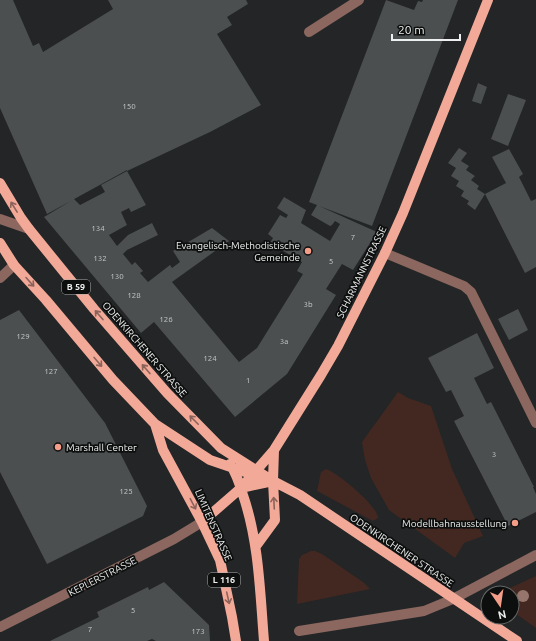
<svg xmlns="http://www.w3.org/2000/svg" width="536" height="641" viewBox="0 0 536 641" font-family="Ubuntu,sans-serif">
<rect width="100%" height="100%" fill="#232526"/>
<path fill="#432821" d="M398 392 408 398 431 406 452 469 483 536 464 543 455 558 389 510 371 478 365 460 362 442Z
M326 469C338 473 378 506 378 518L373 521 317 491 321 472Z
M311 551H315L322 554 363 582 370 589 297 604 299 559 302 555Z
M536 576V628L512 611V593H508L510 588Z"/>
<path fill="#4b4f4f" d="M0 0H13L33 46 39 43 43 52 113 9 108 0H246L248 4 227 17 232 25 217 34 261 105 210 132 127 171V170L47 214 0 108Z
M386 0 414 10 418 1 422 2 423 0H458L372 226 319 206 377 232 353 270 342 264 326 289 336 295 287 374 235 417 154 322 141 333 44 217 74 199 80 205 105 192 101 185 127 171 146 205 131 212 129 208 121 212 127 225 109 235 117 246 128 235 152 223 158 235 127 250 123 254 132 265 135 262 143 271 140 273 148 282 170 265 172 268 180 262 173 251 212 228 229 241 172 282 239 362 257 348 303 274 297 271 302 262 270 243 273 238 268 234 280 215 286 218 288 215 277 208 284 197 306 210 301 223 330 241 340 224 335 221 332 225 330 226 311 215 317 205 309 202Z
M478 83 487 87 481 104 472 101Z
M508 94 526 100 508 146 491 139Z
M459 148 467 153 461 161 469 166 466 170 475 176 471 180 479 186 477 189 485 194 475 210 467 204 469 201 461 196 464 191 456 186 459 181 451 176 456 168 448 163Z
M509 149 523 174 519 177 531 201 536 199V267L525 273 485 194 506 183 492 157Z
M518 309 528 330 509 340 498 319Z
M19 310 105 423 147 506 143 516 47 564 0 472V320Z
M477 333 494 368 474 378 487 404 491 402 534 487H533L536 494V512L508 526 454 421 464 416 451 390 446 392 428 358Z
M164 582 209 625 210 641H156L152 639 147 641H50L99 617 97 612 148 587 149 590Z"/>
<g fill="none" stroke-linecap="round" stroke-linejoin="round">
<path stroke="#8b675f" stroke-width="10" d="M309 32 359 0
M0 219 29 229
M385 253 464 286 471 292 536 423
M0 278 14 265
M0 627 174 539 202 522
M299 631 424 611 453 599 536 555"/>
<path stroke="#f3a998" stroke-width="10" d="M0 183 21 218 29 229 94 309 167 393 221 448 273 481 300 495 517 641
M0 243 14 265 46 300 113 380 155 424 210 460 257 476
M155 424 163 450 202 522 220 560 232 617 236 641
M230 464C236 473 240 485 243 495 259 542 260 592 264 641
M241 488 273 481
M202 522 241 488 274 450 321 375 338 346 385 253 403 213 488 0
M256 546 275 520 273 481 274 450"/>
</g>
<circle fill="#96756c" cx="523" cy="596" r="6"/>
<defs><path id="oneway-shaft" d="M-6 0H5M1.5-3L5.5 0L1.5 3" fill="none" stroke-width="1.6" stroke-linecap="round" stroke-linejoin="round"/></defs>
<g stroke="#8c635a">
<use href="#oneway-shaft" transform="translate(14 207) rotate(-122)"/>
<use href="#oneway-shaft" transform="translate(30 282) rotate(48)"/>
<use href="#oneway-shaft" transform="translate(99 315) rotate(-131)"/>
<use href="#oneway-shaft" transform="translate(98 362) rotate(49)"/>
<use href="#oneway-shaft" transform="translate(146 369) rotate(-131)"/>
<use href="#oneway-shaft" transform="translate(194 420) rotate(-135)"/>
<use href="#oneway-shaft" transform="translate(274 503) rotate(-93)"/>
<use href="#oneway-shaft" transform="translate(193 504) rotate(62)"/>
<use href="#oneway-shaft" transform="translate(228 598) rotate(77)"/>
</g>
<g fill="#f49e89" stroke="#0d0e0e" stroke-width="1.5">
<circle cx="308" cy="251" r="4"/>
<circle cx="58" cy="447" r="4"/>
<circle cx="515" cy="523" r="4"/>
</g>
<g text-anchor="middle" stroke-width="3.5" stroke-linejoin="round" paint-order="stroke">
<g font-size="8" fill="#c5c8c8">
<text x="129" y="109">150</text>
<text x="98" y="231">134</text>
<text x="353" y="240">7</text>
<text x="100" y="261">132</text>
<text x="331" y="264">5</text>
<text x="117" y="279">130</text>
<text x="134" y="298">128</text>
<text x="308" y="307">3b</text>
<text x="166" y="322">126</text>
<text x="23" y="339">129</text>
<text x="284" y="344">3a</text>
<text x="210" y="361">124</text>
<text x="51" y="374">127</text>
<text x="248" y="383">1</text>
<text x="494" y="457">3</text>
<text x="126" y="494">125</text>
<text x="133" y="613">5</text>
<text x="90" y="632">7</text>
<text x="198" y="634">173</text>
</g>
<g fill="#0d0e0e" stroke="#aaacac" stroke-width="1">
<rect x="62" y="280" width="28" height="14" rx="3"/>
<rect x="208" y="573" width="32" height="14" rx="3"/>
</g>
<g font-size="9" font-weight="bold" fill="#eef0f0">
<text x="76" y="290">B 59</text>
<text x="224" y="583">L 116</text>
</g>
<g font-size="10" fill="#eef0f0" stroke="#0d0e0e" text-anchor="end">
<text x="300" y="249">Evangelisch-Methodistische<tspan x="300" dy="12">Gemeinde</tspan></text>
<text x="66" y="451" text-anchor="start">Marshall Center</text>
<text x="507" y="527">Modellbahnausstellung</text>
</g>
<g font-size="10" fill="#eef0f0" stroke="#0d0e0e">
<text transform="translate(361 272) rotate(-64)" y="4">SCHARMANNSTRASSE</text>
<text transform="translate(145 349) rotate(49)" y="4">ODENKIRCHENER STRASSE</text>
<text transform="translate(214 525) rotate(66)" y="4">LIMITENSTRASSE</text>
<text transform="translate(402 550) rotate(34)" y="4">ODENKIRCHENER STRASSE</text>
<text transform="translate(102 576) rotate(-27)" y="4">KEPLERSTRASSE</text>
</g>
</g>
<g transform="translate(500 605) rotate(167)"><circle r="19" fill="#0d0e0e" stroke="#676868"/>
<path d="M0-3L7 15L0 10L-7 15Z" fill="#f49e89"/>
<text y="-6" font-size="11" font-weight="bold" text-anchor="middle" fill="#eef0f0">N</text>
</g>
<path d="M392 34v6h68v-6" fill="none" stroke="#eef0f0" stroke-width="2"/>
<text x="398" y="34" font-size="12" fill="#eef0f0" stroke="#0d0e0e" stroke-width="3" paint-order="stroke">20 m</text>
</svg>
